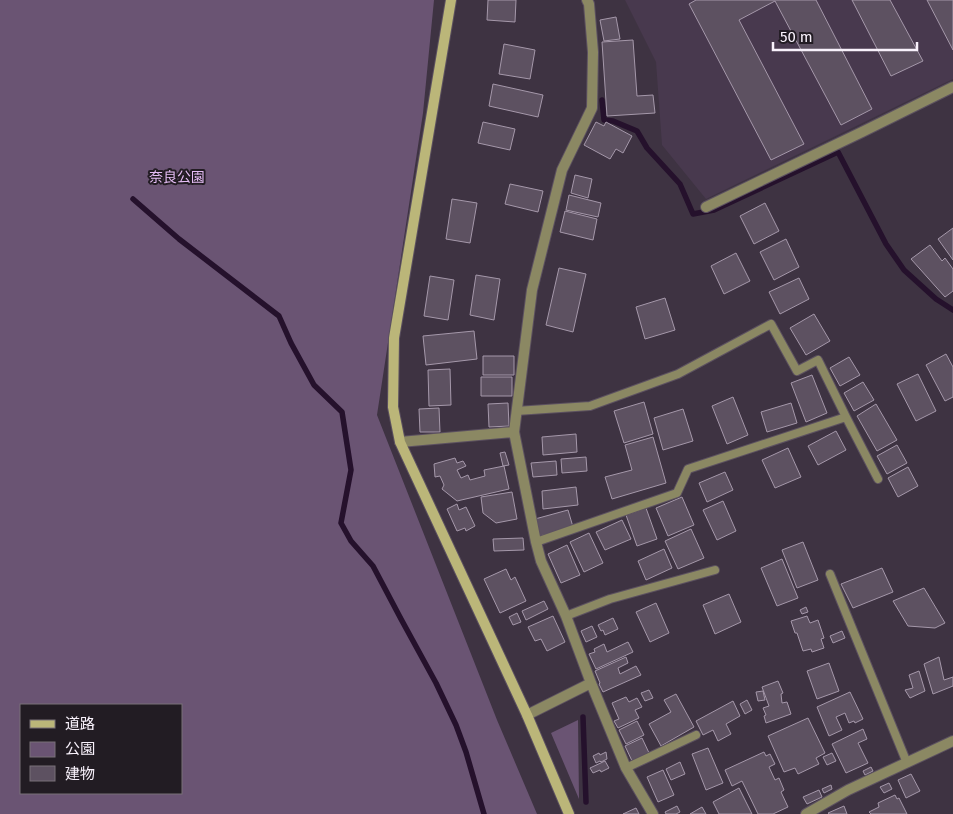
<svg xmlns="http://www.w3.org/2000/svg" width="953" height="814" viewBox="0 0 953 814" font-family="'Fira Sans','Noto Sans JP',sans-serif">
<rect width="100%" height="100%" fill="#3e3342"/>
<path fill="#48394e" d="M625 0H953V79L706 199 662 145 656 62Z"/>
<path fill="#6a5473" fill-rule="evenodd" d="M0 0H434L423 113 377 415 497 720 537 814H0ZM21 705H181V793H21Z
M578 720 579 799 551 733Z"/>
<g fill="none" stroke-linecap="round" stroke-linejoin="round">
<path stroke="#25112c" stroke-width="5.5" d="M602 100 604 120 613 121 637 131 647 148 680 184 693 214 714 210 838 152 886 244 904 270 936 299 953 310
M133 199 179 239 279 316 291 343 314 385 342 412 351 470 341 523 351 541 373 566 401 619 436 683 456 725 466 752 484 814
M583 717 586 802"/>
</g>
<path fill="#5d5161" stroke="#a598aa" d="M488 0H516L515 22 487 20Z
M696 0H816L872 109 841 125 775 1 739 20 804 144 771 160 689 4Z
M852 0H890L923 61 891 76Z
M927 0H953V50Z
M616 17 620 39 604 41 600 20Z
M633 40 637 96 653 95 655 113 607 116 602 42Z
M504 44 535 50 530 79 499 74Z
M493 84 543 95 538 117 489 106Z
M483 122 515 129 510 150 478 143Z
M596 122 604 126 606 122 632 136 623 153 616 149 610 159 584 145Z
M575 175 592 179 588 198 571 193Z
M510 184 543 191 538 212 505 204Z
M569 195 601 203 598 217 566 210Z
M452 199 477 203 470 243 446 239Z
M765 203 779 231 754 244 740 216Z
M565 211 597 219 593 240 560 232Z
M953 228V260L938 239Z
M786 239 799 267 774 280 760 252Z
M930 245 942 261 945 258 953 269V291L945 297 911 259Z
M736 253 750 281 724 294 711 266Z
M559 268 586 274 573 332 546 325Z
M476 275 500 279 494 320 470 315Z
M430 276 454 280 448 320 424 316Z
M799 278 809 299 780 314 769 292Z
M665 298 675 330 645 339 636 307Z
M814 314 830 341 806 355 790 328Z
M474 331 477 359 426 365 423 336Z
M946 354 953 367V397L945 401 926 365Z
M483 356H514V375H483Z
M849 357 860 375 840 386 830 368Z
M450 369 451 405 429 406 428 370Z
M918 374 936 411 916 421 897 384Z
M812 375 827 413 806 422 791 383Z
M481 377H512V396H481Z
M863 382 874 400 854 411 844 393Z
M733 397 748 435 727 444 712 406Z
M644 402 653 434 624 443 614 411Z
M508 403 509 426 489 427 488 404Z
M791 403 797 423 767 432 761 412Z
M876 404 897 440 877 451 857 416Z
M439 408 440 432H420L419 409Z
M683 409 693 441 663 450 654 418Z
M836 431 846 450 818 465 808 446Z
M576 434 577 452 543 455 542 437Z
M653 437 666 483 612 499 605 477 632 470 625 445Z
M897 445 907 463 887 474 877 456Z
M788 448 801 477 775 488 762 460Z
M505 452 509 465 503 466 500 453Z
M586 457 587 471 562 473 561 459Z
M455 458 457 463 463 461 466 466 457 470 461 478 468 475 470 480 485 476 484 470 504 466 509 489 457 501 442 489 444 485 440 476 435 477 434 464Z
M556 461 557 475 533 477 531 463Z
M908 467 918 486 898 497 888 478Z
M725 472 733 490 707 502 699 483Z
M576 487 578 505 543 509 542 491Z
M512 492 517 519 496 523 483 513 481 497Z
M682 497 694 525 668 536 656 508Z
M723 501 736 531 717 540 703 510Z
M457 504 459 510 466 507 475 526 466 531 465 528 457 531 447 509Z
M646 508 657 539 637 546 626 515Z
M568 510 573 527 540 536 535 519Z
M622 520 631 539 605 550 596 532Z
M691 529 704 558 678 569 665 541Z
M589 533 603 563 584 572 570 542Z
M523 538 524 550 494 551 493 539Z
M803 542 818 580 797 588 782 550Z
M567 545 580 575 561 583 548 554Z
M664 549 672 568 646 580 638 561Z
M782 559 798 598 777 606 761 568Z
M882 568 893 592 853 608 841 584Z
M506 569 511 580 515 577 526 601 500 613 484 579Z
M924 588 945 623 935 628 908 626 893 601Z
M729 594 741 622 715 634 703 605Z
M544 601 548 609 526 620 522 611Z
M656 603 669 633 650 642 636 612Z
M806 607 808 612 802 614 800 610Z
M517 613 521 622 513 625 509 617Z
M553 616 565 642 547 651 541 639 535 641 528 627Z
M807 616 810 623 818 620 824 638 821 639 824 648 812 652 811 649 803 651 797 633H795L791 621Z
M613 618 618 629 605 635 603 630 601 631 598 625Z
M592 626 597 637 586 642 581 631Z
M842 631 845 638 833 643 830 636Z
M628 642 633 652 596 669 589 654 595 652 594 649 604 644 607 652Z
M626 657 628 663 618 668 620 674 636 666 641 675 603 692 599 684 600 683 595 671Z
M939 657 944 680 953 677V686L933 694 924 664Z
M829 663 839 691 817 699 807 671Z
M919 671 925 691 910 698 905 690 913 688 909 675Z
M778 681 783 693 781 694 782 703 787 702 791 714 766 723 764 716 766 715 763 708 769 706 762 687Z
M649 690 653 698 645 701 641 693Z
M763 691 765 700 758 701 756 692Z
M850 692 863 719 855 723 854 721 849 723 845 713 836 717 842 730 829 736 817 707Z
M676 694 694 727 661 746 649 724 671 712 664 700Z
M626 697 629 702 637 698 642 707 635 710 639 718 618 728 614 721 619 719 612 703Z
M747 700 752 710 745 714 740 704Z
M733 701 740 716 726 724 731 734 718 741 713 730 703 735 696 721Z
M808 718 825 753 816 758 819 764 798 774 795 768 784 772 768 736Z
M637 721 644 735 626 744 619 730Z
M863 729 867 739 858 743 868 763 846 773 832 744Z
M642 738 650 755 633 763 625 746Z
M708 748 723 783 706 790 692 754Z
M606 752 607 759 601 762 600 761 596 763 593 756 599 753 600 755Z
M764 752 766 756 770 754 775 764 769 767 775 780 779 778 784 790 781 792 788 807 773 814H758L742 781 732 786 725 770Z
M832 753 836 761 827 765 823 757Z
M605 761 609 768 601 772 600 770 593 773 590 768Z
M680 762 685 774 671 780 666 769Z
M871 767 873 771 865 775 863 771Z
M663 770 674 795 658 802 647 777Z
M911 774 920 791 906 798 898 780Z
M889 783 892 789 884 793 880 787Z
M831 785 832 789 824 793 822 789Z
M739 788 752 814H719L713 802Z
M819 790 822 797 807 804 803 797Z
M895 795 897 799 899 798 907 814H871L869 812 879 807 878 803Z
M677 806 680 812 676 814H666L665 812Z
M844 806 847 814H829L828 813Z
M702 807 706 814H690Z
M636 808 639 814H623Z"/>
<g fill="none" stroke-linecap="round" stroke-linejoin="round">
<defs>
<path id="lane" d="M516 411 590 406 678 374 771 324 797 371 818 360 846 417 878 479
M536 542 677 493 688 469 846 417
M830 574 907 763
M566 616 610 599 715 570
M626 768 696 735"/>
<path id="street" d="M587 0 589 4 593 52 592 108 562 170 532 290 514 432 536 542 541 561 566 616 591 683 626 768 653 814
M706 207 862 132 953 87
M400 442 514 432
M527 715 591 683
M806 814 848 790 953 741"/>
<path id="secondary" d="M451 0 394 338 393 407 400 442 527 715 569 814"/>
</defs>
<use href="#lane" stroke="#5c5160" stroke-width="10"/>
<use href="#street" stroke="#5c5160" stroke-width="12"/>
<use href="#secondary" stroke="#5c5160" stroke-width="12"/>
<use href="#lane" stroke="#8b8863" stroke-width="8"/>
<use href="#street" stroke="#8b8863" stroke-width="10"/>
<use href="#secondary" stroke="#bbb679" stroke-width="10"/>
</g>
<g text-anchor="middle" stroke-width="4" stroke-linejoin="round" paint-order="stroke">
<g font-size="14" fill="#e4bcf4" stroke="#221c23">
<text x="177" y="182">奈良公園</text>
</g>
</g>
<rect x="20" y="704" width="162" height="90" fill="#221c23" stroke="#787179"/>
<rect x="30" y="720" width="25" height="8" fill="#bbb679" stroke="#787179"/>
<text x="65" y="729" font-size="15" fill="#f8f1fb">道路</text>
<rect x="30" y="742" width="25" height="15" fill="#6a5473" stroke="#787179"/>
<text x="65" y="754" font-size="15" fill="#f8f1fb">公園</text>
<rect x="30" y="766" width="25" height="15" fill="#5d5161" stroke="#787179"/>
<text x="65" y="779" font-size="15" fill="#f8f1fb">建物</text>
<path d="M773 42v8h144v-8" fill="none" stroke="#f8f1fb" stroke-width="2.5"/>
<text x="780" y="42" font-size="15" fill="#f8f1fb" stroke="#221c23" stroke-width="4" paint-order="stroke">50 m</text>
</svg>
